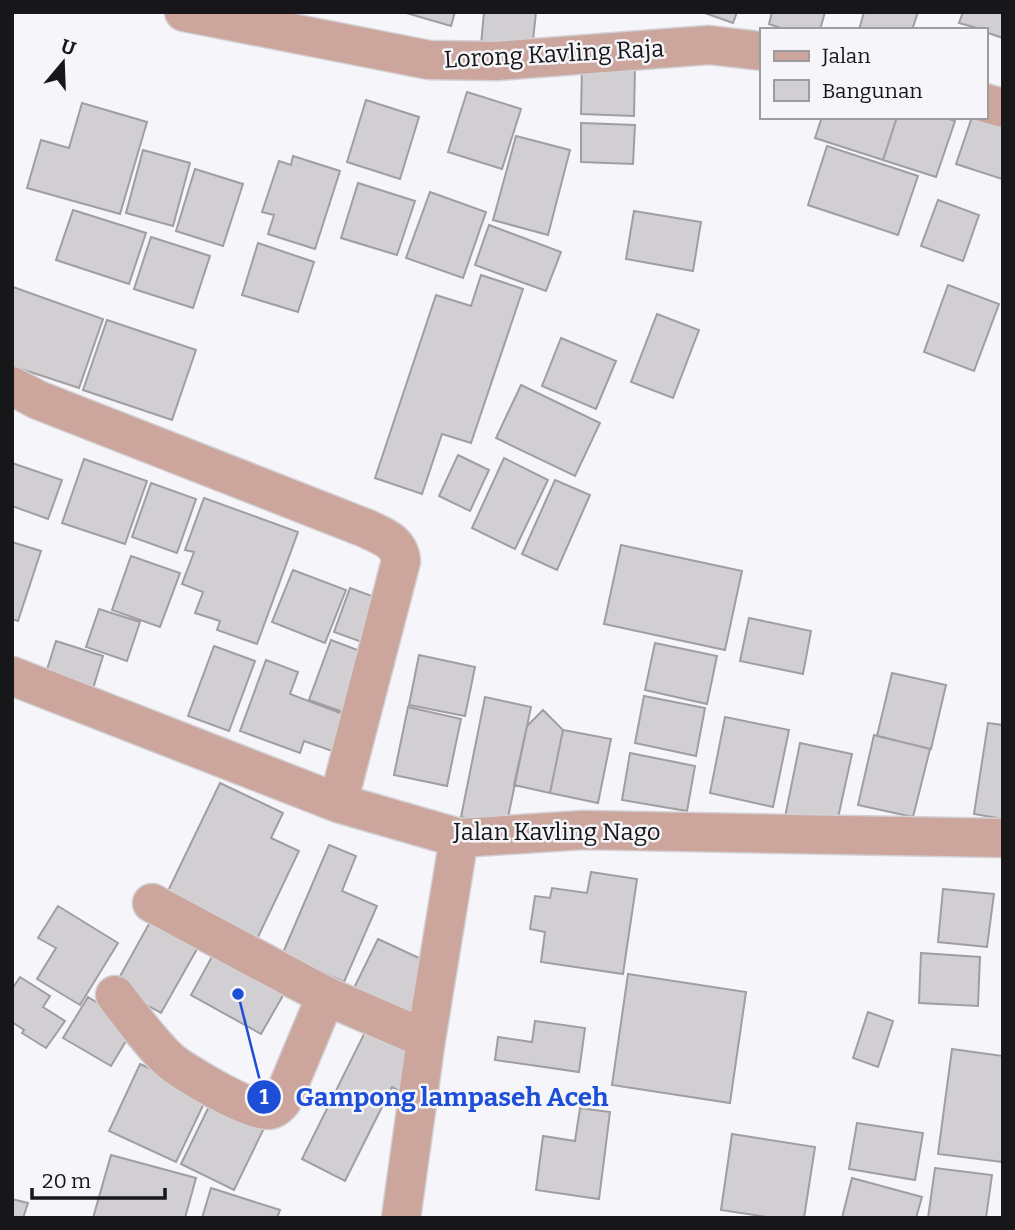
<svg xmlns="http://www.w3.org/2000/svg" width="1015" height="1230" viewBox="0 0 1015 1230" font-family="Bitter,serif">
<rect width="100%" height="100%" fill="#f6f5f9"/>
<path fill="#d1cfd2" stroke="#a19ea1" stroke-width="2" d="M403 12H455L451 26Z
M484 12H536L532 50 481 45Z
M702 12H737L733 23Z
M772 12H825L820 30H787L769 24Z
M864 12H918L912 30H859Z
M963 12H1003V38L985 32V30L959 23Z
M582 66 635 67 634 116 581 114Z
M467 92 521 109 502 169 448 152Z
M366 100 419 117 400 179 347 162Z
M82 103 147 122 120 214 27 188 41 140 69 148Z
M822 117H897L883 160 815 138Z
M897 117H944L955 121 936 177 883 160Z
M972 117H981L1003 124 1002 179 956 164Z
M581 123 635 125 633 164 581 162Z
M516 136 570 150 548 235 493 220Z
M827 146 918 176 898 235 808 205Z
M143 150 190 163 173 226 126 213Z
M293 156 340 171 315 249 268 234 274 215 262 212 279 161 291 165Z
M195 169 243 184 223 246 176 231Z
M358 183 415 201 397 255 341 238Z
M430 192 486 212 463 278 406 258Z
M938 200 979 215 963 261 921 246Z
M73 210 146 233 129 284 56 260Z
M634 211 701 222 693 271 626 259Z
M489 225 561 252 546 291 475 265Z
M151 237 210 256 193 308 134 289Z
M258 243 314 262 298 312 242 295Z
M481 275 523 289 471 443 442 434 422 494 375 478 436 295 471 306Z
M948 285 999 304 974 371 924 352Z
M13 287 103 319 79 388 12 366Z
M657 314 699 330 673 398 631 382Z
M107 320 196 350 172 420 83 390Z
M561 338 616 361 596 409 542 386Z
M521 385 600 423 575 476 496 438Z
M458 455 489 470 470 511 439 496Z
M504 458 548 480 515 549 472 528Z
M84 459 147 481 125 544 62 523Z
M12 463 62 480 48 519 12 506Z
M555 480 590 495 557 570 522 554Z
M151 483 196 499 177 553 132 537Z
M204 498 298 532 257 644 217 630 220 621 195 613 203 592 182 584 194 552 185 550Z
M12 542 41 551 18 621 12 619Z
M621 545 742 571 725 650 604 624Z
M131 556 180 573 160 627 112 610Z
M293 570 346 590 325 643 272 622Z
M350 588 399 606 384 650 334 632Z
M99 609 140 622 127 661 86 647Z
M749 618 811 631 803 674 740 661Z
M331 640 384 660 363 719 309 700Z
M56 641 103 656 91 695 44 679Z
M655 643 717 656 707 704 645 690Z
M214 646 255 661 229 731 188 716Z
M419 655 475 667 465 716 409 705Z
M266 660 298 672 290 694 348 716 335 752 304 741 300 753 240 731Z
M892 673 946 685 931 749 877 736Z
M644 696 705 708 696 756 635 743Z
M485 697 531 707 506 827 461 817Z
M408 707 461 719 447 786 394 775Z
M543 710 563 730 550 793 514 785 527 726Z
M725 717 789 730 773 807 710 793Z
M988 723 1003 725V819L974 814Z
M563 730 611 739 598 803 550 793Z
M874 735 930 749 913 817 858 805Z
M800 743 852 754 836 827 785 817Z
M630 753 695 766 687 811 622 800Z
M220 783 283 813 271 838 299 851 257 939 166 895Z
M329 845 356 856 342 891 377 906 344 982 282 955Z
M591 872 637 879 623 974 541 962 545 932 530 929 535 896 550 898 552 888 587 893Z
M943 889 994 894 987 947 938 942Z
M58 906 118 943 80 1005 37 979 56 948 38 938Z
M155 913 202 940 161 1013 114 987Z
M378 939 432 964 407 1017 352 992Z
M214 953 285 992 261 1034 191 995Z
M921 953 980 957 978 1006 919 1003Z
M628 974 746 992 730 1103 612 1085Z
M20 977 50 996 43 1007 65 1021 46 1048 22 1033 24 1030 12 1022V989Z
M88 997 135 1026 111 1066 63 1038Z
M868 1012 893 1021 878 1067 853 1058Z
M372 1018 438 1051 415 1100 392 1087 345 1181 302 1159Z
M535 1021 585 1028 579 1072 495 1060 498 1037 532 1042Z
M952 1049 1003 1056V1162L938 1154Z
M140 1064 208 1095 176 1162 109 1131Z
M214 1096 267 1122 234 1190 181 1164Z
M580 1108 610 1112 599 1199 536 1190 543 1136 575 1141Z
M857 1123 923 1133 915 1180 849 1169Z
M732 1134 815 1147 804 1218H774L721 1210Z
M111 1155 196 1178 185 1218H93Z
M935 1168 992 1175 986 1218H928Z
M852 1178 922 1197 916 1218H842Z
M211 1188 280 1210 277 1218H202Z
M12 1199 28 1203 23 1218H12Z"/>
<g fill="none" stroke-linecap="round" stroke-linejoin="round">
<defs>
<path id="minor" d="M184 12 429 60 497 61 709 45 761 51
M985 103 1003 108
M12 386 38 400 365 528C382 536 399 541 401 561L338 803
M12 676 338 803 459 838 583 830 1003 838
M152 903 326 996 426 1039
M115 995C132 1017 148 1040 168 1059 182 1072 252 1113 269 1110 276 1109 278 1105 282 1101L326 996
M401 1218 426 1039 459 838"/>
</defs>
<use href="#minor" stroke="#d2d1d5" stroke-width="41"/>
<use href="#minor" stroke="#cca59d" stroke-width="38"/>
</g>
<g text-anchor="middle" stroke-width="5" stroke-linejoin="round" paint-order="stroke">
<g font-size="24" fill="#171618" stroke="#f6f5f9">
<text transform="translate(554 54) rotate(-3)" y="8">Lorong Kavling Raja</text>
<text x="557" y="840">Jalan Kavling Nago</text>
</g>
</g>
<path fill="none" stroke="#1d4ed8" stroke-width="2.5" d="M238 994L264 1097"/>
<g fill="#1d4ed8" stroke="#f6f5f9" stroke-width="2.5">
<circle cx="238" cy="994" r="7"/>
<circle cx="264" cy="1097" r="18"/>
</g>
<g font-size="21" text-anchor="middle" font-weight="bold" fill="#fff">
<text x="264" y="1104">1</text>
</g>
<g font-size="26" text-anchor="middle" font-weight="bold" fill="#1d4ed8" stroke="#f6f5f9" stroke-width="5" stroke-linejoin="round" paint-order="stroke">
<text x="452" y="1106">Gampong lampaseh Aceh</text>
</g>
<rect width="1015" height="1230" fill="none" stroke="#171618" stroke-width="28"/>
<rect x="760" y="28" width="228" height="91" fill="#f6f5f9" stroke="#9d9c9f" stroke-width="2"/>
<rect x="774" y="51" width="35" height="10" fill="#cca59d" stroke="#9d9c9f" stroke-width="2"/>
<text x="822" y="63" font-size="21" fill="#171618">Jalan</text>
<rect x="774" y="80" width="35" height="21" fill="#d1cfd2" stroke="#9d9c9f" stroke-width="2"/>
<text x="822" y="98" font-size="21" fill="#171618">Bangunan</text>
<g transform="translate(63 63) rotate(19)" stroke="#f6f5f9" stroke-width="5" paint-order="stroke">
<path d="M0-5L12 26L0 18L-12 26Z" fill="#171618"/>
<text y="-10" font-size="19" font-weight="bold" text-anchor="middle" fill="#171618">U</text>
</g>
<path d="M32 1188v10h133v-10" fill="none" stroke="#171618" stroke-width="3.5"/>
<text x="42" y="1188" font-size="21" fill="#171618" stroke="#f6f5f9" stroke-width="5" paint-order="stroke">20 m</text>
</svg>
